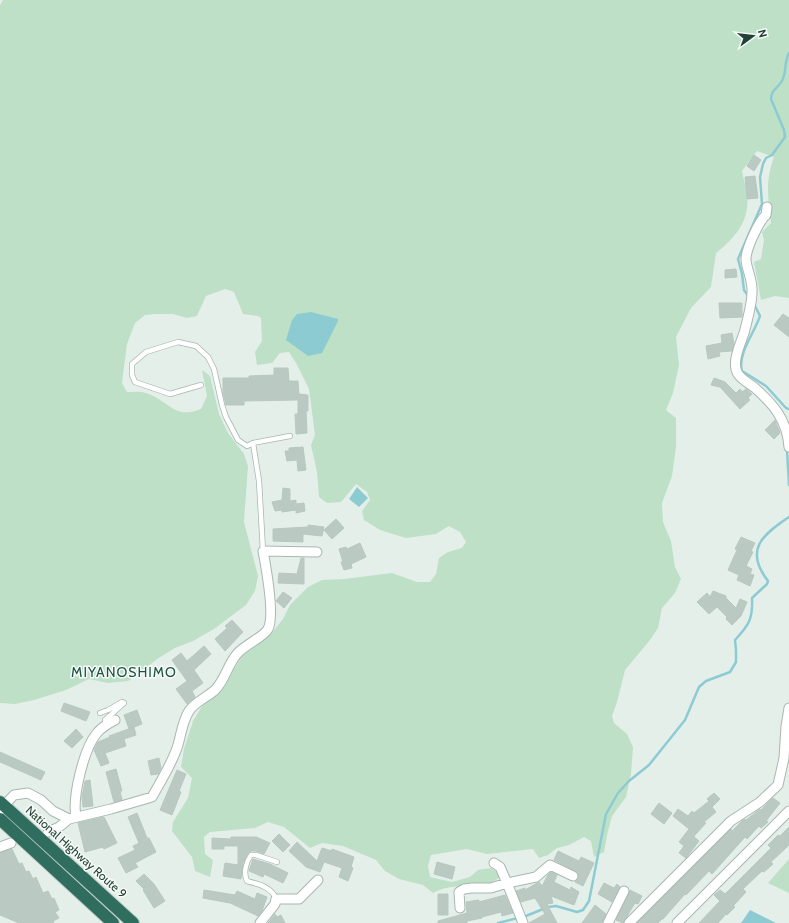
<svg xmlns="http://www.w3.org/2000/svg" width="789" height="923" viewBox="0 0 789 923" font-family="Cabin,sans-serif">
<rect width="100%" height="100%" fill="#e5efea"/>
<path fill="#bee0c6" d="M3 0H789V298L775 296 761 300 754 262 761 259 764 240 762 232 771 223C768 199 765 181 774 157L757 151 742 171C744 181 749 198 747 208 745 227 730 242 716 253L711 287 691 308 676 337 679 365 673 393 666 410 676 418V447L672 476 662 503 663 522 671 541 675 567 681 579 675 593 662 608 658 628 650 640 625 670 617 702 612 716 614 723 627 734 633 747 631 774 626 797 612 816 608 831 604 852 594 857 591 841 584 837 569 845 557 848 548 855 539 858 533 849 487 854 467 849 431 855 428 866 430 877 452 882 470 877 478 870 491 868 502 876C497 879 492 883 487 884 469 888 451 883 433 893L423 885 399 879 385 871 376 860 343 846 322 843 310 848 284 827 268 822 255 828 210 832 204 837 205 854 213 860 210 877 195 871 192 857 172 831 173 822 188 798 192 778 181 767 184 749 193 721 202 706 222 689 243 655 271 634 283 619 290 605 308 587 322 580 344 579 392 573 417 582H430L436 574 439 558 448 552 462 548 466 542 460 532 449 526 436 534 406 538 380 530 364 520 362 511 370 500 367 492 356 484 341 502 327 503 319 497 317 472 311 445 315 435 309 389 296 363 289 352 280 353 272 363 257 365 255 352 262 341 261 318 258 316 243 314 234 292 225 289 206 296 197 316 187 318 173 314H155L145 315 135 323 127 344 122 383 127 392C133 392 141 391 146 393 170 401 174 420 201 409L207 396 202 370 210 376 219 414 228 433 244 454 248 466 244 522 258 576 255 591 246 605 214 629 193 641 175 648 157 659 136 676 128 681 108 683 89 679 66 690 34 700 15 704 0 703V5Z
M789 859V893L768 883Z"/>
<path fill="#8dcbd3" d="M311 312 338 319V321L322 353 308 356 286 340 292 320 297 314Z
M357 487 368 498 359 507 349 499Z
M750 910 776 923H741Z"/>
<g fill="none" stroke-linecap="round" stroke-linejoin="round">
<path stroke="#8dcbd3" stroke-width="2.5" d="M749 297 744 290 742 274 738 259 762 204 760 177 763 164 766 158 772 155 785 137 784 130 771 99C771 90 778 88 782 81 787 72 784 61 789 53
M753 302 760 316C755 332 737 354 742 371L766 386 786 408 789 409
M789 448 787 450 789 485
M498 923 526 916 548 907 556 906 577 912 583 910 589 901 606 814 618 793 629 781 649 765 685 720 699 687 706 681 730 672 736 662V650L735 640C749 625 753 619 752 598L767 584 768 581C744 550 762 535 789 517"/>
</g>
<path fill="#bacac3" stroke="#b7c8c1" d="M754 155 761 160 754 171 747 166Z
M755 176 758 198 747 199 745 177Z
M736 269 737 277 725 278V270Z
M719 303H742V317L720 318Z
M783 314 789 318V337L774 325Z
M732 333 734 344 732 351 719 352 720 356 708 359 706 346 722 343 721 335Z
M274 368H288L289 381H298L299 394 308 395V411H306L307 433 296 434 295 414H298V400L244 401V405H226L223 393V378H249V376L274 375Z
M714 378 725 382 736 393 740 389 742 392 746 389 752 394 748 398 750 400 740 409 720 387 711 385Z
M775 420 780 433 774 439 765 430Z
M303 447 306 470 298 471 297 460 287 461 285 451H289V448Z
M283 488 290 489V501L296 500V504L304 503 305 511 296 513V510L282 512V510L275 511 272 502 282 500Z
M336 519 344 528 332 539 324 530Z
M308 525 324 527 322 536 303 534V542L273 541V529L308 527Z
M741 537 755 543 751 551 753 552 746 566 752 569 750 574 754 575 750 586 737 580 739 575 728 570 737 550 735 549Z
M360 543 366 557 351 564 352 568 344 570 341 562H343L339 549 346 547 347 549Z
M301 558H304V584L278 583 279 573 297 574Z
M713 591 726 596V598L736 608 740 599 747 602 741 616 732 625 726 619 727 617 717 607 709 614 697 602 707 593 710 597Z
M283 592 292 598 284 608 276 601Z
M232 620 243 632 225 651 215 639 227 628 225 626Z
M204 646 211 654 194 670 203 683 192 691 195 697 187 704 176 689 187 681 172 660 181 653 187 661Z
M64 703 90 712 86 721 61 711Z
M137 710 142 724 129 729 124 715Z
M134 727 136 735 124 739 126 746 105 753 109 763 101 766 94 750 98 742 110 737 109 736Z
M76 729 83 737 72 748 64 741Z
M0 752 45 772 41 780 0 762Z
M159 758 161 768 158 774 151 775 148 761Z
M116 769 122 791H120L122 800 114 802 106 772Z
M177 770 186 774 179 791 181 792 172 815 160 810Z
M90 780 93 806 83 807 82 797 85 781Z
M714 793 720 799 712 807 716 812 704 822 706 823 695 835 694 837 699 841 686 858 679 853 684 846 679 842 689 829 673 816 678 809 688 816 692 811 694 813 709 801 707 799Z
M773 798 780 803 766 821 768 822 761 828 759 826 747 839 745 837 712 874 709 871 686 895 685 894 663 919H662L658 923H637L731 829 732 831 742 821 745 819 746 820 760 809 761 810Z
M659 803 672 813 664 824 651 814Z
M137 813 147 838H149L156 852 135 863 138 867 126 873 118 858 135 850 133 846 139 843 128 817Z
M104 817 117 843 104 849 103 847 85 852 78 823Z
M789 827V845L771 862 773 864 764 872 762 871 743 889 746 892 733 906 735 907 727 915 726 914 718 923H699L720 901 714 895 720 890 725 894 771 848 768 845 778 835 780 836Z
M279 834 290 845 283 852 272 841Z
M231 837H256L270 843 264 854 256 851H251L248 853 243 863 241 879 223 876 225 863 238 865V846H224V849H212V838L231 839Z
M297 842 317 861 322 848 332 851V849L354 857 351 867 353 868 348 881 339 877 342 868 324 862 320 872 306 867 289 851Z
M12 849 19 864 22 863 26 872 29 871 33 879 36 877 43 893 48 891 52 899 54 898 59 910 55 912 59 918 53 921 54 923H19L0 915V853Z
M558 851 579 861 581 857 594 863 583 886 575 882 579 878 578 872 554 860Z
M253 859 270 864 288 873 283 883 264 874 263 877 249 871Z
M437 862 455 867 452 879 434 874Z
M551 872 557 875 554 882 570 890 571 887 579 892 574 905 551 896 553 903 547 904 557 923H529L545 914 535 898 521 902 516 891 525 888V890L539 882 542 886 548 875Z
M144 874 154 884 165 901 154 908 143 890 144 889 136 881Z
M604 883 614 888 617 884 620 887 612 902 598 894Z
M204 890 235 895 237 891 255 899 257 893 267 897 262 911 258 916 230 903 203 898Z
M630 890 642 896 638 904 635 903 623 923 616 920 629 894Z
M438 894H448V915H438Z
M505 895 513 913 502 916 501 912 482 917V918L467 921V923H438V921L467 913 466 902 479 900V902Z
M595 905 606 914 602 923H582Z
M275 914 277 917 281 915 285 923H268Z"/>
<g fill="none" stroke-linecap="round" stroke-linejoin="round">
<defs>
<path id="lane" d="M201 385 170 394 135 382 132 375V364L146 352 178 342 196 346 208 357 214 369 222 405 226 417 238 440 247 446 253 443
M263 551 259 481 253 443 290 436
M100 713 108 710 122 702 124 703 105 720 107 725
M276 899C272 887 258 884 247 881 243 873 246 862 251 855H256L277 862"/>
<path id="street" d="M767 207 766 215C759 221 746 249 746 259 746 268 753 280 752 292 752 303 747 322 744 333 740 345 731 363 738 374 742 380 750 384 755 388 774 405 787 420 789 447
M0 810 14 795 28 793 41 800 53 811 69 819
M76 817C72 797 84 748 97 733 102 727 109 723 115 720
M48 832 59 827 69 819 111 809 152 797C161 781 171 765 177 748 181 736 182 722 189 711 195 702 207 697 215 690 225 680 228 664 237 654 244 645 264 637 268 629 275 616 266 567 263 551L317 552
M0 847 11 843
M494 863 500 867 507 883 536 877 550 865 573 876
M460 908 459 892 464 889 472 888H491L507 883 523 923
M260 923 275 904 276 899H299L318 880
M608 923 624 891
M629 923 731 821 760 802 778 785 784 758 786 726 789 708
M677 923 789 811"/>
<path id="highway" d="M0 802 133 923
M0 819 113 923"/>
</defs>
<use href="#lane" stroke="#a7b7b1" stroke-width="6"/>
<use href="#street" stroke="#a7b7b1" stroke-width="11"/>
<use href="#highway" stroke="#c2cac7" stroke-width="14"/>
<use href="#lane" stroke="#fff" stroke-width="4.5"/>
<use href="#street" stroke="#fff" stroke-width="9"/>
<use href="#highway" stroke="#2f6e5f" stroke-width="12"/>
</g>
<g text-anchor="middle" stroke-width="3" stroke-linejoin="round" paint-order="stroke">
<g font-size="12" fill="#244138" stroke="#f6fbf8">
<text transform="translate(76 852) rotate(42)" y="4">National Highway Route 9</text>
</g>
<g font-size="14" letter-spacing="1" fill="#1f5445" stroke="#f6fbf8">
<text x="124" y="677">MIYANOSHIMO</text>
</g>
</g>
<g transform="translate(753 36) rotate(75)" stroke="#f6fbf8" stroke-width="3" paint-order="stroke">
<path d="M0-3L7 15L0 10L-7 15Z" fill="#244138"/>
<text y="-6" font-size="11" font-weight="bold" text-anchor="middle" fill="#244138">N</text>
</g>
</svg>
